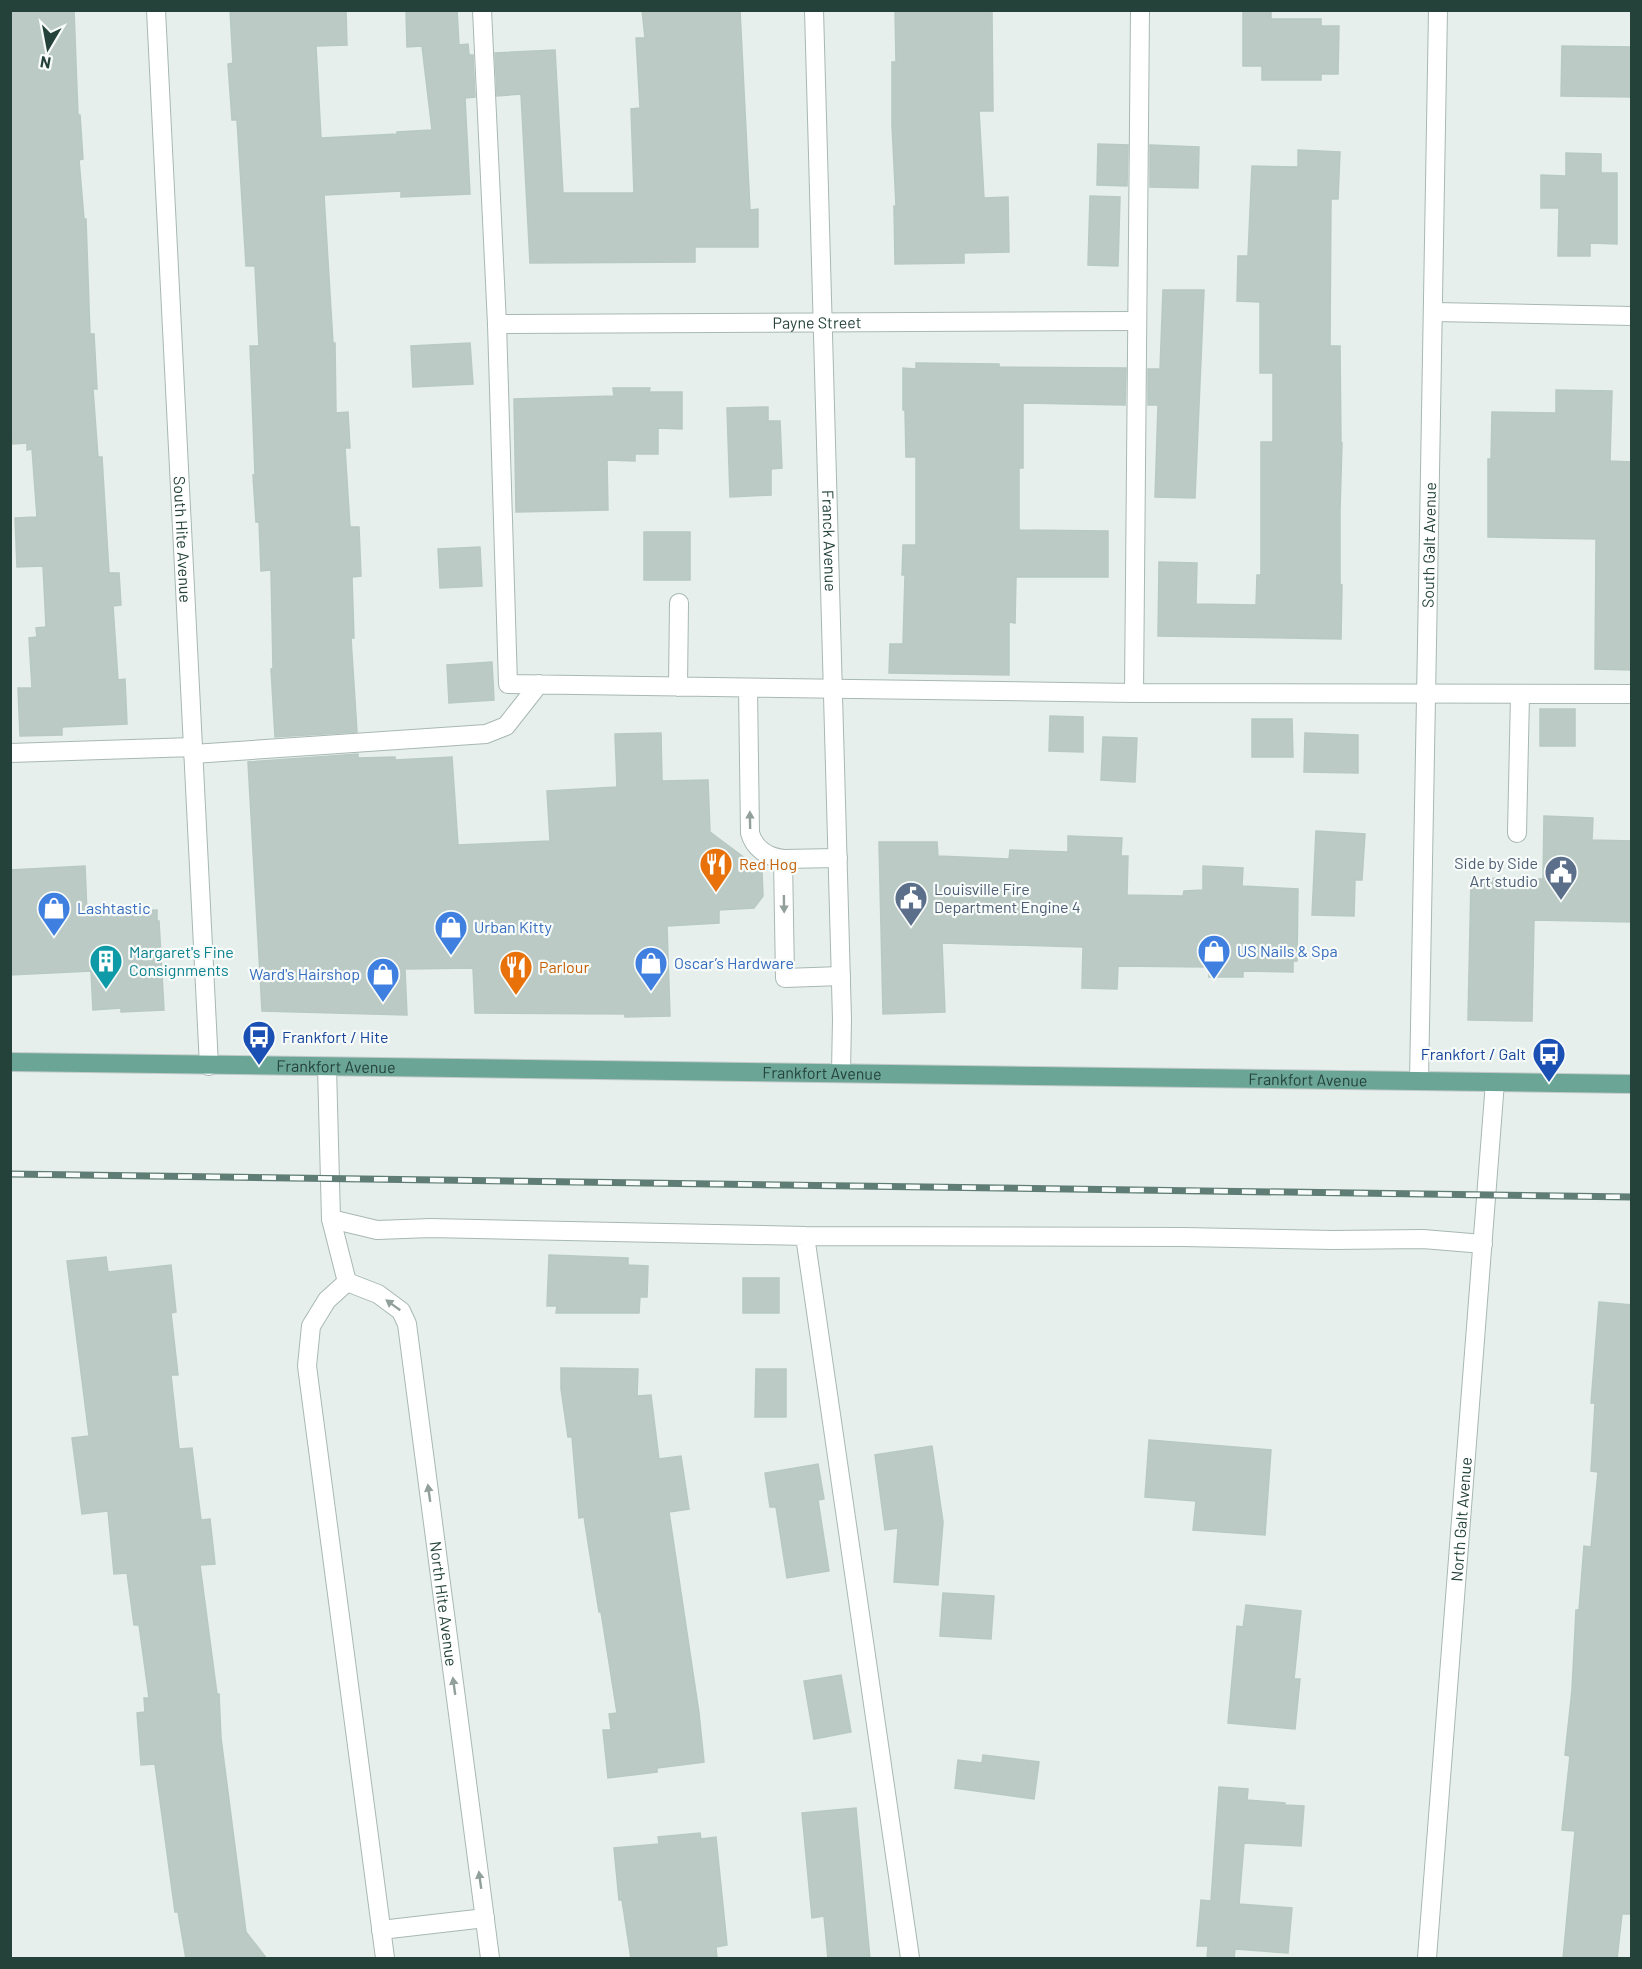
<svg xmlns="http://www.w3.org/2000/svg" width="1642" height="1969" viewBox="0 0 1642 1969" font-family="Barlow,sans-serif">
<rect width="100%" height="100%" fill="#e6efeb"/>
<path fill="#bbcac4" stroke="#b8c9c2" stroke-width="1.5" d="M10 10H74L78 115H80L83 159 79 160 84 219H86L90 334H94L97 389H93L98 457H102L109 573H119L121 605 113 606 118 680 125 679 127 724 62 727V735L20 736 18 688H32L29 638 37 637 36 628 46 627 43 566 17 567 15 518 37 517 32 449 27 450V443L12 444 10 411Z
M230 10H346L347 45 316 46 321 138 397 134V132L432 130 422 46 407 47 406 10H457L459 45 468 44 469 55H473L475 97 465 98 470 194 401 197V191L324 195 333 343H335L336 413 348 412 350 448H345L350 527H359L361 576 352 577 354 638H351L357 732 275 737 271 669H273L271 570 261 571 259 522H256L253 475H255L250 346H259L255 266H246L237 120H232L228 64 233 63Z
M642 10H740L750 210 758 209V247H695V262L530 263 521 94 497 96 495 53 555 50 563 193H634L631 109 640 108 636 38H645Z
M895 10H992L993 111H979L984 198 1008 197 1009 252 964 253V263L895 264 894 206H896L892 125V62H896Z
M1243 10H1271V19H1321V26H1339L1338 74H1321V80H1262V66H1243Z
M1562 46 1632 47V97L1561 96Z
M1098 144 1128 145 1127 186 1097 185Z
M1150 145 1199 147 1198 188 1150 187Z
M1298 150 1340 152 1338 199H1331L1330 346H1340L1341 443H1342L1340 510V584L1342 585 1341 639 1158 636 1159 562 1197 563 1196 604 1256 605 1257 575H1261V442H1273V373H1260V302L1237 301 1238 256H1248L1252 166 1298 167Z
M1566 153 1601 154V173H1617V244L1590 243V256H1558L1559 208H1541V175L1566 176Z
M1090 196 1120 197 1118 266 1088 265Z
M1163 290H1204L1195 498 1155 497 1158 405H1148V369H1160Z
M470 343 473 384 413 387 411 346Z
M916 363 999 364V367L1126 368 1125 405 1023 403V468H1019V530L1108 531V577H1016L1015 623 1009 622V675L889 673 890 644H903L905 575H902L903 545H916V457H906L905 410H903V368L916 369Z
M613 388H650L649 392H682V429L658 428V454H635V461L607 460 608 510 516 512 514 399 614 396Z
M1556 390 1612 391 1610 461 1632 462V670L1595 669 1596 539 1488 537V459H1491L1492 412 1556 413Z
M768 407V421H780L782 468 771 469V495L730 497 727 408Z
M644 532H690V580H644Z
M480 547 482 586 440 588 438 549Z
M492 662 494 700 449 703 447 665Z
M1540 709H1575V746H1540Z
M1050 716 1083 717V752L1049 751Z
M1252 719H1292L1293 757H1252Z
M661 733 662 781 708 780 710 832 762 871 763 896 754 908 719 910V923L667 926 670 1016 625 1017V1014L475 1013 473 968 405 969 407 1015 262 1011 248 762 358 754V758L395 757V760L452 757 458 845 550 841 547 791 617 787 615 734Z
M1305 733 1358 735V773L1304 772Z
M1103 737 1137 738 1135 782 1101 780Z
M1544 816 1593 818 1592 840 1632 841V922L1534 920 1532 1021 1468 1020 1471 878 1543 879Z
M1316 831 1365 834 1362 880H1355L1354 916 1312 915Z
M1068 836 1122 838 1121 856H1128L1127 895 1183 896 1184 891 1203 890V866L1243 868 1242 886 1298 889 1297 961H1293V972L1243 971V977H1209V967L1118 966 1117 989 1082 988 1083 947 942 943 945 1012 883 1014 879 842H937L938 856 1009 859 1010 850 1068 852Z
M85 866 87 913 157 910V921H159L164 1010 121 1012V1008L93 1010 91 971 10 975V870Z
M549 1255 628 1258V1265L648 1266 647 1297H640L639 1313H556L557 1306H547Z
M106 1257 108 1272 171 1265 176 1312 171 1313 178 1375H171L179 1449 192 1448 201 1520 210 1519 215 1564 200 1565 217 1694H219L221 1738 246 1932 267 1959H186L178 1912H175L155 1764 141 1765 137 1713 145 1712 144 1698H149L139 1625H134L127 1573 114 1574 108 1511 82 1514 72 1438 89 1436 67 1261Z
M743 1278H779V1313H743Z
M1599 1302 1632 1305V1914H1622L1617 1959H1563L1575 1831 1562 1830 1570 1756 1565 1755 1572 1690 1576 1610H1579L1584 1546 1591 1547 1598 1472 1591 1471 1595 1403H1591Z
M561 1368 638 1369 637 1396 651 1395 659 1459 681 1456 689 1509 669 1512 699 1713 704 1762 657 1768V1772L608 1778 603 1730H611L609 1714 617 1713 601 1612H599L584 1517 579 1518 572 1437H568L561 1389Z
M756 1369H786V1417H755Z
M1149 1440 1271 1450 1265 1535 1193 1530 1196 1501 1145 1497Z
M932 1446 943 1522 938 1585 894 1582 898 1528 885 1530 875 1455Z
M818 1464 824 1499 818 1500 829 1571 787 1578 776 1507H770L765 1473Z
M943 1593 994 1596 991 1639 940 1636Z
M1246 1605 1301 1611 1294 1679H1300L1295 1729 1228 1723 1237 1626 1243 1627Z
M841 1675 851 1732 814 1739 804 1681Z
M983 1755 1039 1762 1034 1799 955 1788 958 1760 982 1763Z
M1219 1787 1248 1789 1247 1800 1285 1803V1805L1304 1806 1301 1846 1244 1843 1239 1904 1292 1908 1288 1953 1235 1949 1234 1959H1207L1208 1946H1197L1201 1900 1211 1901Z
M856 1808 870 1959H828L824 1916 812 1918 802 1813Z
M700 1833 701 1839 716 1837 727 1945 716 1947 717 1959H631L622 1900H619L614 1848 659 1844 658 1837Z"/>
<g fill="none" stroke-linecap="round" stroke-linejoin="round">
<defs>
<path id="lane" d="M482 10 497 324 508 684 1134 693 1632 694
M678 687 679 603
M748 688 750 833C754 848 767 857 783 859
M1134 693 1140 10
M10 753 193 747
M193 754 486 734 506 726 539 684
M1517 833 1520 695
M838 858 783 859 785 978 841 976
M331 1219 377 1230 431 1228 805 1236 910 1958
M805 1236 1183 1237 1333 1240 1423 1239 1483 1244
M381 1930 485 1918"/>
<g id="street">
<path id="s1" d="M156 10 209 1066"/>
<path id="s2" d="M814 10C823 347 835 683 842 1019L841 1072"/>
<path d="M1434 312 1632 316"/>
<path id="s3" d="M497 324 1136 321"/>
<path d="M327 1067 331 1219 347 1282"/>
<path id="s4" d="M1419 1081C1424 724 1434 367 1438 10"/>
<path id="s5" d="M385 1958 307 1366 311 1326 327 1300 347 1282 378 1294 401 1311 407 1324 490 1958"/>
<path id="s6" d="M1427 1958 1495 1082"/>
</g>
<g id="primary">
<path id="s7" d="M10 1062 1632 1084"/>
</g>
</defs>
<use href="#lane" stroke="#a8b8b2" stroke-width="20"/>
<use href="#street" stroke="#a8b8b2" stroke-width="20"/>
<use href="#primary" stroke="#c2cac8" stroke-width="20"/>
<use href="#lane" stroke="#fff" stroke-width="18"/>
<use href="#street" stroke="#fff" stroke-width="18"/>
<use href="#primary" stroke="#6aa596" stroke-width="18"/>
<defs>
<path id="rail" d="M10 1174 1632 1197"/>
</defs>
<use href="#rail" stroke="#5f7d75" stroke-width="7"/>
<use href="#rail" stroke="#f7fbf9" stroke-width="4.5" stroke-dasharray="14" stroke-linecap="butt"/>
</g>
<defs><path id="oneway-solid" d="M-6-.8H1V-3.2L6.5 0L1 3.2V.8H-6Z" transform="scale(1.5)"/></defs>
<g fill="#92a09c">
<use href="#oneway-solid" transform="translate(750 820) rotate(-91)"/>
<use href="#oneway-solid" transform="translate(784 904) rotate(89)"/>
<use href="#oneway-solid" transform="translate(393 1305) rotate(-144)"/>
<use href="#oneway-solid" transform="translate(429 1493) rotate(-98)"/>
<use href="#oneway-solid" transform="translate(454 1686) rotate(-98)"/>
<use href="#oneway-solid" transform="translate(480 1880) rotate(-98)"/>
</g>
<defs>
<symbol id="restaurant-pin" viewBox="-11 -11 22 30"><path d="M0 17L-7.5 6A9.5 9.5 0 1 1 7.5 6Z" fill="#e8710a" stroke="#f7fbf9"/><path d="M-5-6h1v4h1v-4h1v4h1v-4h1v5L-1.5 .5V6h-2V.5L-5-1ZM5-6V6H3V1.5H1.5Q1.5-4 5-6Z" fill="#fff"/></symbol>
<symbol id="civic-pin" viewBox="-11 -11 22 30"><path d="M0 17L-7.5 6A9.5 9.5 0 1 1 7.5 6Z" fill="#5c6f8a" stroke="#f7fbf9"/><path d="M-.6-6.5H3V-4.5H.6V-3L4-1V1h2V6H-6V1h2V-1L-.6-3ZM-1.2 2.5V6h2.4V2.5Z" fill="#fff"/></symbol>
<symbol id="shop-pin" viewBox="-11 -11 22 30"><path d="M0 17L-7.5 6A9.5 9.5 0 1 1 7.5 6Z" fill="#3f7fe0" stroke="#f7fbf9"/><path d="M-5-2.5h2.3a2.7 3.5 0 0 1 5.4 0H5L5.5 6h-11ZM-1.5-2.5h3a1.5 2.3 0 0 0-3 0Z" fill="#fff"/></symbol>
<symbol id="building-pin" viewBox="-11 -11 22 30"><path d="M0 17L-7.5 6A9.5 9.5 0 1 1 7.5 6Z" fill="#0f9aa8" stroke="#f7fbf9"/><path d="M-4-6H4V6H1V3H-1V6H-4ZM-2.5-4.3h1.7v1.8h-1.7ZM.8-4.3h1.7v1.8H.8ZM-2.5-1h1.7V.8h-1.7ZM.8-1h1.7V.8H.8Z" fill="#fff"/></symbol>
<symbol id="bus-pin" viewBox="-11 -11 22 30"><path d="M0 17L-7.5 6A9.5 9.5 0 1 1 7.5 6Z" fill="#1a4fb4" stroke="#f7fbf9"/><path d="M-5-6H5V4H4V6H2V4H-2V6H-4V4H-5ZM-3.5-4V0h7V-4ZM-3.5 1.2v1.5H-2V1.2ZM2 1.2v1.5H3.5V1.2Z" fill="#fff"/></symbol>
</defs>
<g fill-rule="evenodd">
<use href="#restaurant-pin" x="697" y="845" width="38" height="52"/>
<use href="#civic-pin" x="1542" y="853" width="38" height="52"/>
<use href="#civic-pin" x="892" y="879" width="38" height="52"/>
<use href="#shop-pin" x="35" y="889" width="38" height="52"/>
<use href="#shop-pin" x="432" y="908" width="38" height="52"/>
<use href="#shop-pin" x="1195" y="932" width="38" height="52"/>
<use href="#building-pin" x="87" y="942" width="38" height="52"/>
<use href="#shop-pin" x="632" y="944" width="38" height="52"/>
<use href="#restaurant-pin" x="497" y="948" width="38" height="52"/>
<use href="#shop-pin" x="364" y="955" width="38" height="52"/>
<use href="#bus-pin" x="240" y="1018" width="38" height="52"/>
<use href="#bus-pin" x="1530" y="1035" width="38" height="52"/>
</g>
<g text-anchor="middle" stroke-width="4.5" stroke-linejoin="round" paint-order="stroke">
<g font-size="16" fill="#24423a" stroke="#f7fbf9">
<text dy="6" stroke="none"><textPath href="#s3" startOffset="320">Payne Street</textPath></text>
<text dy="6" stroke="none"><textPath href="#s1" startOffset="530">South Hite Avenue</textPath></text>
<text dy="6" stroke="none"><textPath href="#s2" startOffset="531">Franck Avenue</textPath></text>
<text dy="6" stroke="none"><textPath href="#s4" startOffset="536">South Galt Avenue</textPath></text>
<text dy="6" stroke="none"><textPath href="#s7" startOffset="326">Frankfort Avenue</textPath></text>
<text dy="6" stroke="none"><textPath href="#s7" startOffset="812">Frankfort Avenue</textPath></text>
<text dy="6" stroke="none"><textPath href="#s7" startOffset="1298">Frankfort Avenue</textPath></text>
<text dy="6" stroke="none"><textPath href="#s6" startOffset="440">North Galt Avenue</textPath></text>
<text dy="6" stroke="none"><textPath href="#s5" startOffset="1053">North Hite Avenue</textPath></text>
</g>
<g font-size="16" fill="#4e5e75" stroke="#f7fbf9" text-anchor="end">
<text x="1538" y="869">Side by Side<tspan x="1538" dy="18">Art studio</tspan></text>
<text x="934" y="895" text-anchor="start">Louisville Fire<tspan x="934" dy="18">Department Engine 4</tspan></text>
</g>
<g font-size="16" fill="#c56008" stroke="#f7fbf9" text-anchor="start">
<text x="739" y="870">Red Hog</text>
<text x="539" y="973">Parlour</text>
</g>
<g font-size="16" fill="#366cbe" stroke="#f7fbf9" text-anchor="start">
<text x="77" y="914">Lashtastic</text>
<text x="474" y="933">Urban Kitty</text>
<text x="1237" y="957">US Nails &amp; Spa</text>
<text x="674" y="969">Oscar’s Hardware</text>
<text x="360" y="980" text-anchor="end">Ward's Hairshop</text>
</g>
<g font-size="16" fill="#0d838f" stroke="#f7fbf9" text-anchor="start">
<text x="129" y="958">Margaret's Fine<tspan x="129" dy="18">Consignments</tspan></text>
</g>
<g font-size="16" fill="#164399" stroke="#f7fbf9" text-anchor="start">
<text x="282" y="1043">Frankfort / Hite</text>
<text x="1526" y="1060" text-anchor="end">Frankfort / Galt</text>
</g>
</g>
<rect width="1642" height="1969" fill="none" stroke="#24423a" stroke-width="24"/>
<g transform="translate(48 48) rotate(190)" stroke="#f7fbf9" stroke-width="4.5" paint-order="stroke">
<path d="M0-4.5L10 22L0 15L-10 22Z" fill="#24423a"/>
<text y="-9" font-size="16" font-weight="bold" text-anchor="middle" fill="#24423a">N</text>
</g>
</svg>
